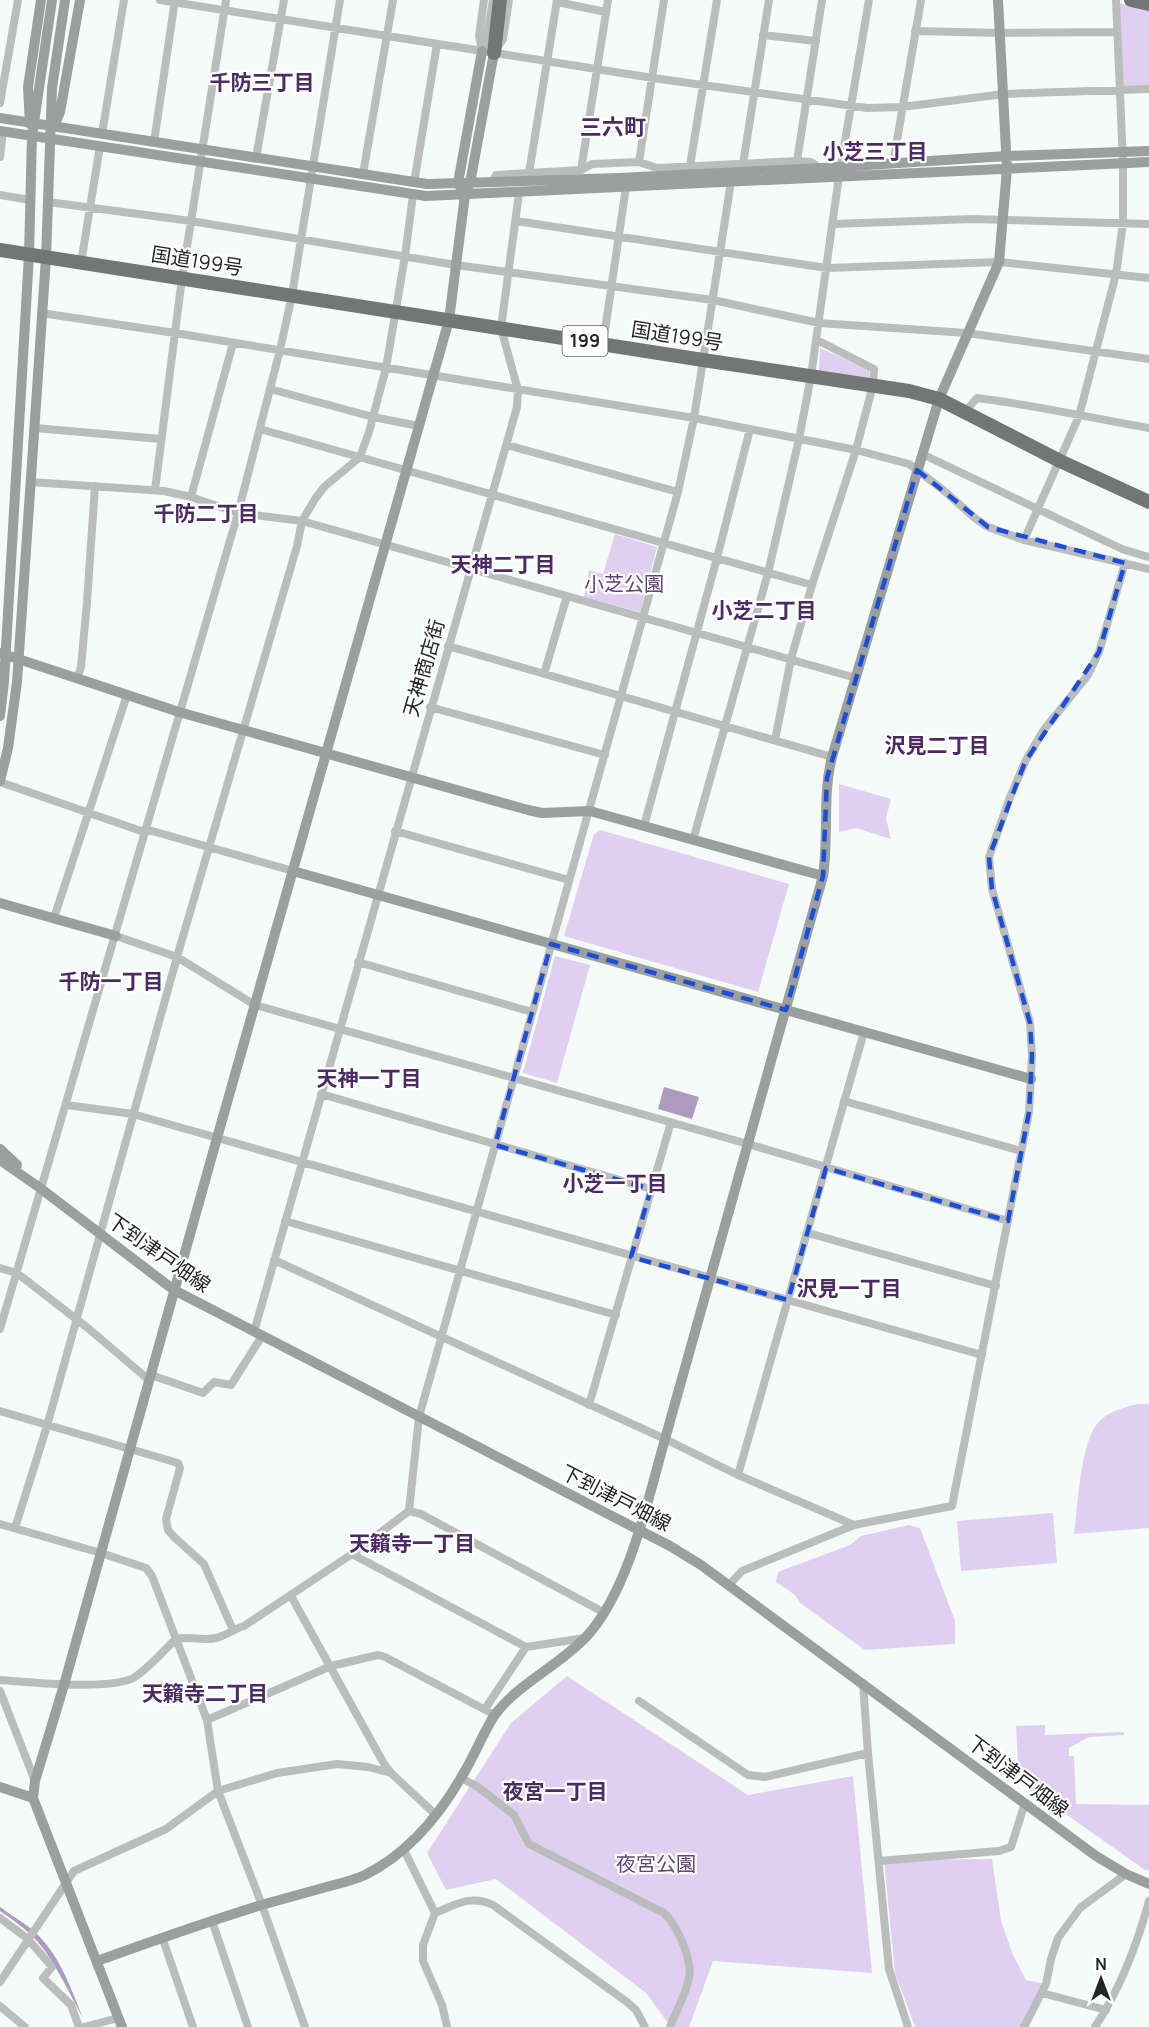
<svg xmlns="http://www.w3.org/2000/svg" width="1149" height="2027" viewBox="0 0 1149 2027" font-family="Manrope,'Noto Sans JP',sans-serif">
<rect width="100%" height="100%" fill="#f5fbf9"/>
<path fill="#e0cff0" d="M1118 3 1149 9V88H1123Z
M820 348 869 370V379L819 371Z
M615 534 657 547 640 612 584 597 589 570 603 574Z
M839 784 891 799 886 818 891 839 856 828 839 832Z
M600 830 789 884 758 992 564 936 594 834Z
M555 956 590 965 557 1083 523 1073Z
M1138 1404H1149V1528L1074 1534C1078 1506 1080 1446 1097 1424 1106 1412 1124 1407 1138 1404Z
M1053 1513 1057 1563 961 1571 957 1521Z
M909 1525 920 1528 955 1621V1644L865 1650 800 1603 795 1595 776 1582 778 1572 850 1545 861 1536Z
M567 1676 748 1795 853 1776 872 1973 713 1961 689 2027H671L646 1993 496 1879 446 1890 427 1853 511 1723Z
M1045 1725V1735L1124 1732V1735L1089 1737 1069 1748V1756H1074L1076 1804 1149 1805V1870H1145L1019 1781 1016 1726Z
M992 1859 1001 1921 1013 1955 1026 1980 1046 1984 1021 2027H915L895 1973 884 1860Z"/>
<path fill="#af9bc0" d="M664 1087 699 1097 692 1119 658 1109Z
M0 1907C12 1916 27 1924 38 1935 61 1958 71 1989 83 2018 69 1993 56 1963 37 1941 26 1929 13 1920 0 1911Z"/>
<g fill="none" stroke-linecap="round" stroke-linejoin="round">
<path stroke="#babdbc" stroke-width="8" d="M160 0 653 78 867 108 902 107 1004 94 1149 89
M557 2 606 12
M915 31 1000 33 1117 32
M763 35 816 41
M498 47 503 39 509 0
M482 50 479 36 484 0
M482 51 487 36 493 0
M0 103 18 0
M102 134 124 0
M154 142 175 0
M0 157 3 131
M256 158 284 0
M797 161 822 0
M639 162 664 0
M743 164 769 0
M893 164 921 0
M690 166 717 0
M581 170 608 0
M529 173 557 0
M363 174 393 0
M414 183 437 44
M492 183 496 175 581 170 592 164 639 162 657 168 797 161 811 162 820 168
M0 195 30 200
M48 202 191 221 456 265 713 300 819 323 967 333 1149 359
M516 221 827 268 999 262 1149 278
M833 224 973 219 1149 224
M81 263 100 146
M41 313 175 333 694 418 856 450 909 464 942 489 976 519 988 527 1024 540 1149 569
M603 344 626 187
M270 389 373 417 419 426
M964 413 977 398C1035 405 1091 418 1149 428
M35 428 161 439
M260 429 812 585
M507 445 678 492
M922 454 1122 549 1148 557
M31 482 164 491 191 497 238 513 302 521 856 678
M155 490 182 278 226 0
M191 497 233 343
M1024 540 1079 416 1116 274 1123 223V163L1116 0
M448 646 832 757
M544 674 567 596
M77 678 81 667 87 602 95 486
M430 707 605 755
M775 740 791 659 812 585 856 450 873 385 874 369 817 340
M0 782 144 832
M644 826 717 558 750 429
M145 829 293 871
M395 831 569 880
M693 840 768 573 799 439 811 376 839 176 869 0
M54 918 127 695
M116 936 177 957 255 1005 748 1144 1008 1221
M358 962 532 1012
M321 1094 651 1189
M844 1101 1021 1151
M67 1105 133 1114 982 1355
M285 1221 616 1315
M808 1233 996 1286
M274 1260 665 1439 738 1475 854 1525
M0 1268 17 1273 89 1329 149 1380
M0 1329 238 513 280 350 292 295 340 0
M254 1332 517 407 518 390 501 328 519 193
M151 1375 203 1393 214 1382 231 1385 262 1336
M589 1405 671 1122
M0 1411 178 1463 180 1468 166 1519 168 1530 173 1536 204 1564 233 1630
M738 1475 864 1032
M409 1511 421 1514 603 1612
M0 1524 101 1553 146 1568 152 1576 207 1720 218 1791 262 1905 305 2027
M15 1528 47 1426 177 957 297 546 302 521 315 499 324 487 360 457 369 432 386 368 405 256 413 195
M352 1554 526 1647 585 1638
M729 1585 742 1571 854 1525 952 1506 1029 1112 1032 1056 1030 1023 992 889 989 857 1010 797 1025 762 1043 731 1088 675 1099 652 1125 563
M291 1596 383 1762 391 1773 435 1814
M0 1680C28 1682 114 1691 135 1677 150 1667 163 1651 176 1639 189 1636 204 1641 216 1638 225 1636 234 1629 244 1626L352 1554 409 1511 419 1417 678 492 694 418 731 182
M863 1683 868 1753 889 1969 908 2027
M0 1691 35 1781
M639 1701 748 1775 765 1777 868 1753
M485 1709 526 1647
M207 1720 331 1666 378 1655 385 1657 495 1715
M461 1778 478 1787 514 1815 529 1844 664 1913C677 1925 693 1960 689 1978 686 1994 676 2011 670 2027
M404 1850 435 1913 423 1945V1961L442 2005 447 2027
M879 1861 999 1851 1011 1847 1025 1803
M435 1913C455 1905 471 1894 493 1905L627 2002 636 2010 645 2027
M0 1918 28 1939 52 1967 43 1978 71 2005 79 2027
M212 1921 248 2027
M162 1937 193 2027
M0 1982 74 1871 166 1829 218 1791 277 1773 337 1764 368 1767 391 1773
M1042 1993 1106 2010
M0 2006 25 2027
M84 2027 118 2018
M1024 2027 1046 1984 1051 1959 1058 1938 1080 1908 1126 1874
M1095 2027C1120 1989 1137 1945 1149 1901"/>
<path stroke="#9b9f9e" stroke-width="10" d="M0 118 427 184 619 178 821 168 1007 156 1149 151
M30 124 28 87 41 0
M54 126 60 112 80 0
M0 131 426 196 1149 162
M462 190 458 183 482 51
M0 653 179 712 528 810 542 813 590 811 823 876
M0 716 4 682 29 255 32 136 52 0
M0 781 8 748 17 682 46 258 52 88 65 0
M293 871 1031 1079
M0 903 116 936
M0 1149 17 1165
M0 1160 40 1188 174 1290 670 1546 701 1565 1096 1856 1126 1874 1149 1884
M0 1787 33 1798
M97 1961C153 1941 208 1921 265 1904 287 1898 309 1892 330 1886 342 1883 354 1880 365 1875 407 1854 439 1816 462 1776 474 1757 482 1735 494 1716 516 1685 560 1665 587 1636 629 1590 648 1499 665 1439L823 876C829 836 822 796 832 757L939 399 999 262 1007 169 998 0
M122 2027 33 1798 35 1781 64 1685 217 1138 449 320 465 195 470 183 494 53"/>
<path stroke="#727776" stroke-width="14" d="M1131 0 1149 4
M494 53 500 0
M0 250 703 360 909 391 939 399 1060 461 1149 502"/>
</g>
<path fill="none" stroke="#1d4ed8" stroke-width="4.5" stroke-dasharray="12 8" stroke-linejoin="round" d="M917 470 988 527 1125 563 1099 652 1025 762 989 857 992 889 1030 1023 1032 1056 1029 1112 1008 1221 826 1168 788 1300 631 1257 651 1189 495 1145 551 944 786 1010 823 876 827 778Z"/>
<g text-anchor="middle" stroke-width="4.5" stroke-linejoin="round" paint-order="stroke">
<rect fill="#fff" stroke="#666767" stroke-width="1.5" x="562.5" y="326" width="45" height="30" rx="4.5"/>
<g font-size="18" font-weight="bold" fill="#242626">
<text x="585" y="347">199</text>
</g>
<g font-size="20" fill="#242626" stroke="#fff">
<text transform="translate(197 261) rotate(9)" y="7">国道199号</text>
<text transform="translate(677 336) rotate(9)" y="7">国道199号</text>
<text transform="translate(424 668) rotate(-74)" y="7">天神商店街</text>
<text transform="translate(159 1253) rotate(35)" y="7">下到津戸畑線</text>
<text transform="translate(616 1498) rotate(27)" y="7">下到津戸畑線</text>
<text transform="translate(1018 1776) rotate(37)" y="7">下到津戸畑線</text>
</g>
<g font-size="20" fill="#604376" stroke="#fff">
<text x="624" y="591">小芝公園</text>
<text x="656" y="1871">夜宮公園</text>
</g>
<g font-size="21" font-weight="bold" fill="#4c2b64" stroke="#fff">
<text x="262" y="90">千防三丁目</text>
<text x="875" y="159">小芝三丁目</text>
<text x="206" y="521">千防二丁目</text>
<text x="503" y="572">天神二丁目</text>
<text x="764" y="618">小芝二丁目</text>
<text x="937" y="753">沢見二丁目</text>
<text x="111" y="989">千防一丁目</text>
<text x="369" y="1086">天神一丁目</text>
<text x="615" y="1191">小芝一丁目</text>
<text x="849" y="1296">沢見一丁目</text>
<text x="412" y="1551">天籟寺一丁目</text>
<text x="205" y="1701">天籟寺二丁目</text>
<text x="555" y="1799">夜宮一丁目</text>
</g>
<g font-size="22" font-weight="bold" fill="#4c2b64" stroke="#fff">
<text x="613" y="135">三六町</text>
</g>
</g>
<g transform="translate(1101 1979)" stroke="#ffffff" stroke-width="4.5" paint-order="stroke">
<path d="M0-4.5L10 22L0 15L-10 22Z" fill="#242626"/>
<text y="-9" font-size="16" font-weight="bold" text-anchor="middle" fill="#242626">N</text>
</g>
</svg>
